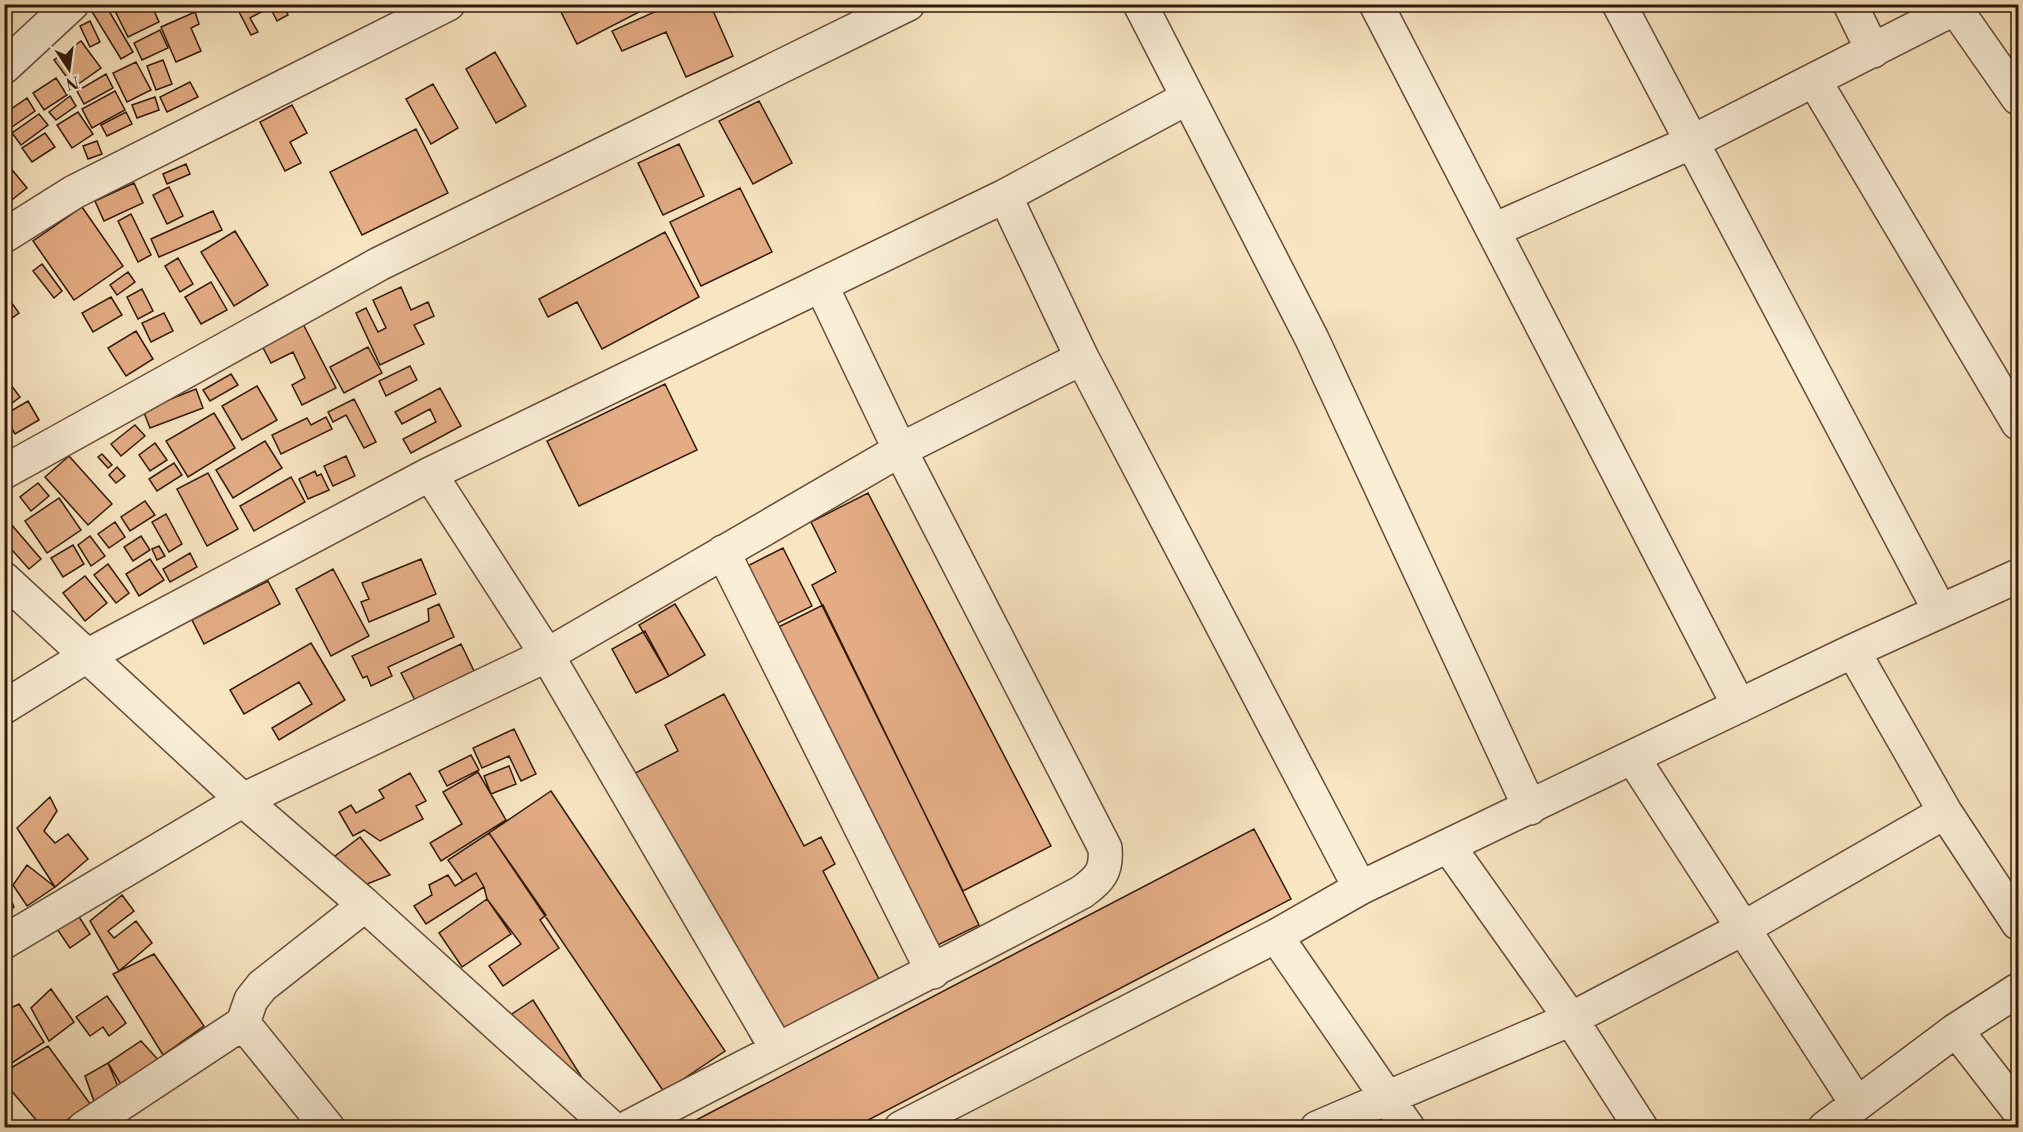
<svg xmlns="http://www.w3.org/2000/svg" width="2023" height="1132" viewBox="0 0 2023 1132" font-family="'Libre Bodoni',serif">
<rect width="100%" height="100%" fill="#f8e5c2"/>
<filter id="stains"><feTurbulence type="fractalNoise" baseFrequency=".00333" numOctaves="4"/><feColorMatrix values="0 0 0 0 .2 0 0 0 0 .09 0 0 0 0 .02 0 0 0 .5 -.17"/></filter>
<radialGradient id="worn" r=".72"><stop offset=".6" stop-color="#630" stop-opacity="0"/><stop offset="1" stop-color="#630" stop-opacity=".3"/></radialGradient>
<path fill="#e3ac84" stroke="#32190b" stroke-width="1.5" d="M100 4H105L133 52 121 59 91 10Z
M119 4H151L159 22 128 37 113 7Z
M235 4H283L288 15 277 21 270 7 250 18 258 32 251 35Z
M557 4H642L645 9 577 44Z
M672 4H710L733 56 686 77 666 32 622 51 612 31Z
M727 4H740L741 6 730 12Z
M195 12 199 24 191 28 201 51 176 62 161 27Z
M90 21 100 42 90 47 80 26Z
M160 30 168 48 142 60 134 43Z
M81 41 101 68 74 87 54 60Z
M495 52 526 106 496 123 466 69Z
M163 60 172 84 156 90 147 66Z
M136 62 151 90 127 102 113 73Z
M106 74 113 88 84 104 77 91Z
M56 78 67 95 44 110 33 93Z
M190 82 198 97 167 112 160 97Z
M433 84 458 128 431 144 406 99Z
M115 91 125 110 92 128 82 109Z
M70 96 76 106 56 120 49 112Z
M155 97 159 110 137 118 132 105Z
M27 98 35 111 9 129 4 122V114Z
M759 101 792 163 753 184 719 121Z
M292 105 307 133 290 142 301 163 285 171 260 122Z
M78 112 93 134 72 148 57 125Z
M126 112 132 124 107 136 101 125Z
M39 114 48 125 21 145 12 133Z
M416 129 448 193 362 235 330 172Z
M45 133 55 147 32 162 22 148Z
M97 141 102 154 88 159 83 146Z
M679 144 704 196 663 215 638 163Z
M4 160 27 188 4 206Z
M186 164 190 174 167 184 163 174Z
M134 183 143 203 104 221 95 201Z
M169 187 183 216 167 224 153 195Z
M740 188 772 252 701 286 670 222Z
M82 207 123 266 74 300 33 241Z
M213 211 222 230 159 257 151 239Z
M131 214 151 255 138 262 118 221Z
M235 231 268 285 234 306 201 252Z
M665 232 699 297 602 349 577 302 548 317 539 299Z
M178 258 193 284 180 292 165 266Z
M42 264 62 291 54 298 33 271Z
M128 272 135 282 117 295 110 285Z
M211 282 227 310 201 324 185 297Z
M401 287 411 310 428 302 434 316 414 325 424 344 380 365 356 313 366 308 378 332 386 328 373 300Z
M142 289 153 311 138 319 127 297Z
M4 292 19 313 5 323 4 322Z
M111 297 122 315 93 332 82 313Z
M164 313 173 331 151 342 142 323Z
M301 320 336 388 302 405 292 385 305 378 293 352 271 363 259 340Z
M136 331 153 359 126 376 108 348Z
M368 347 382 373 344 393 330 367Z
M410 366 417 380 386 396 379 381Z
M231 374 238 385 210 401 203 390Z
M5 377 20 397 4 409V378Z
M665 384 697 450 579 506 547 441Z
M257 386 277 420 242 440 222 406Z
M440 388 461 426 411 453 403 439 436 422 430 409 402 424 395 412Z
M196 389 203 408 150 428 143 410Z
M354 399 376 442 364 448 346 415 333 422 328 412Z
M28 401 39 420 15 434 4 415Z
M214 413 235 448 188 477 166 441Z
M326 417 332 429 281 454 272 435 307 418 311 425Z
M135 425 145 436 121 456 111 444Z
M265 441 282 468 233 498 216 470Z
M155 443 167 460 150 471 139 455Z
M102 454 112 465 108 468 98 457Z
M69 456 112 504 88 525 45 477Z
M346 456 355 476 333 486 324 466Z
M174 463 182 475 157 491 149 479Z
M117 467 125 476 116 483 109 475Z
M315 471 317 476 321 474 329 490 308 499 299 479Z
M208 473 238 529 207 546 177 489Z
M291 477 305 502 254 531 240 506Z
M38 483 49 496 31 511 20 497Z
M868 493 1051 846 963 891 812 585 836 572 811 522Z
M59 498 81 530 47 553 25 521Z
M145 501 155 515 130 531 121 517Z
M166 514 182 544 169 552 152 522Z
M4 516 41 559 29 569 4 541Z
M115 522 125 537 109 548 98 534Z
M90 536 105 556 91 566 78 545Z
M141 536 150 550 133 561 124 547Z
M73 545 84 564 63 577 51 558Z
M159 546 165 556 157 560 152 549Z
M783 548 812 606 752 636 724 578Z
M190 553 197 567 170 582 163 569Z
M150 559 164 580 139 596 126 574Z
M421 559 436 594 369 622 361 602 369 599 362 583Z
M108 564 129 593 116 603 94 575Z
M333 569 369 636 331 656 296 589Z
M85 576 107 603 85 621 63 593Z
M268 581 280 604 204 644 192 620Z
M439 604 454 637 388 667 392 676 371 686 367 676 363 678 352 656 429 621 428 609Z
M675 604 705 655 669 676 639 625Z
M823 605 979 925 913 957 756 638Z
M645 631 669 676 636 693 612 649Z
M311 643 345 700 279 740 272 728 312 704 299 682 244 714 230 690Z
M461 644 474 671 415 700 401 673Z
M724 694 804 846 821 837 835 864 823 871 882 985 757 1050 618 782 678 751 665 725Z
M514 729 536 774 521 781 509 756 482 768 473 748Z
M471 755 479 770 447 786 439 771Z
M509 766 516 784 491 794 484 776Z
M478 772 506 820 441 861 430 843 462 824 443 792Z
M410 773 426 801 416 806 423 819 380 841 364 830 353 836 339 812 351 805 356 813 384 798 379 790Z
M551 791 725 1051 664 1092 489 833Z
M50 797 57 811 44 831 55 843 68 834 88 859 55 887 17 828Z
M1254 829 1291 899 853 1128H681Z
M489 833 546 915 540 920 559 948 503 986 489 966 521 944 487 899 484 887 476 873 463 881 448 860Z
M360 837 390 875 339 895 318 869Z
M27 865 55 887 27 906 13 885Z
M476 873 484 887 426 924 414 906 432 895 429 885 448 875 455 886Z
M4 885 14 907 4 915Z
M122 895 134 911 108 931 114 938 136 921 152 943 119 971 90 921Z
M487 899 511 934 462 967 439 933Z
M76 912 90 934 70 948 55 926Z
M154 954 204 1026 163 1055 113 974Z
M51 989 74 1022 49 1041 31 1008Z
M107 996 126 1023 109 1036 103 1027 90 1036 76 1017Z
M533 1000 603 1111 582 1124 512 1014Z
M19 1004 44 1042 4 1068V1011Z
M141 1041 162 1064 122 1086 108 1063Z
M48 1046 91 1105 54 1128H43L4 1082V1072Z
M108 1063 119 1089 95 1104 85 1076Z
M4 1109 16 1128H4Z"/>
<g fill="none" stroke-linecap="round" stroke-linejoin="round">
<defs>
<path id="minor" d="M1140 4 1312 339 1530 808
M1376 4 1739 706
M1619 4 1940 611
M1850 4 1873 51
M1955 8 2018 98
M4 67 72 4
M1814 80 2018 423
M1005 196 1082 358 1360 888
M1494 230 1692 142 1963 4
M4 236 74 192 448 4
M4 472 379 264 908 4
M430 474 547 655 777 1049
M723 552 933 972
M4 579 243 800 365 905 612 1128
M1853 651 1945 812 2018 923
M4 707 85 657 430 474 1005 196 1187 98
M1633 758 1857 1104
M1449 847 1571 1019 1641 1128
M1276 936 1408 1128
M4 942 243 800 547 655 900 450 1082 358
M243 1023 328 1128
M1956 1030 2018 1110
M84 1128 243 1023 251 1000 262 986 365 905
M627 1128C778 1048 931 973 1082 892 1100 879 1107 871 1105 848L900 450 821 285
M901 1128 1276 936 1360 888 1853 651 2018 576
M1317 1128 1571 1019 1742 929 1945 812
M1825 1128 1956 1030 2018 990"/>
</defs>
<use href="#minor" stroke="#644c39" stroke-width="36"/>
<use href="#minor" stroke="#faeed7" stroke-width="33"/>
</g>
<rect width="2023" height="1132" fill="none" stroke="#f8e5c2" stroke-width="24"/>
<rect x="6" y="6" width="2011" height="1120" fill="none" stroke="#32190b" stroke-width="3"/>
<rect x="12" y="12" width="1999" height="1108" fill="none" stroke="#32190b" stroke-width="1.5"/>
<g transform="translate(69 69) rotate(167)" stroke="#faeed7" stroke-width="4.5" paint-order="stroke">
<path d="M0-4.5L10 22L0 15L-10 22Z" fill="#32190b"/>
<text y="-9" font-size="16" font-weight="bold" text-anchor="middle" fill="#32190b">N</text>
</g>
<rect width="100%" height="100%" filter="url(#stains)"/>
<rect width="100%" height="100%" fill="url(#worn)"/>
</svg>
